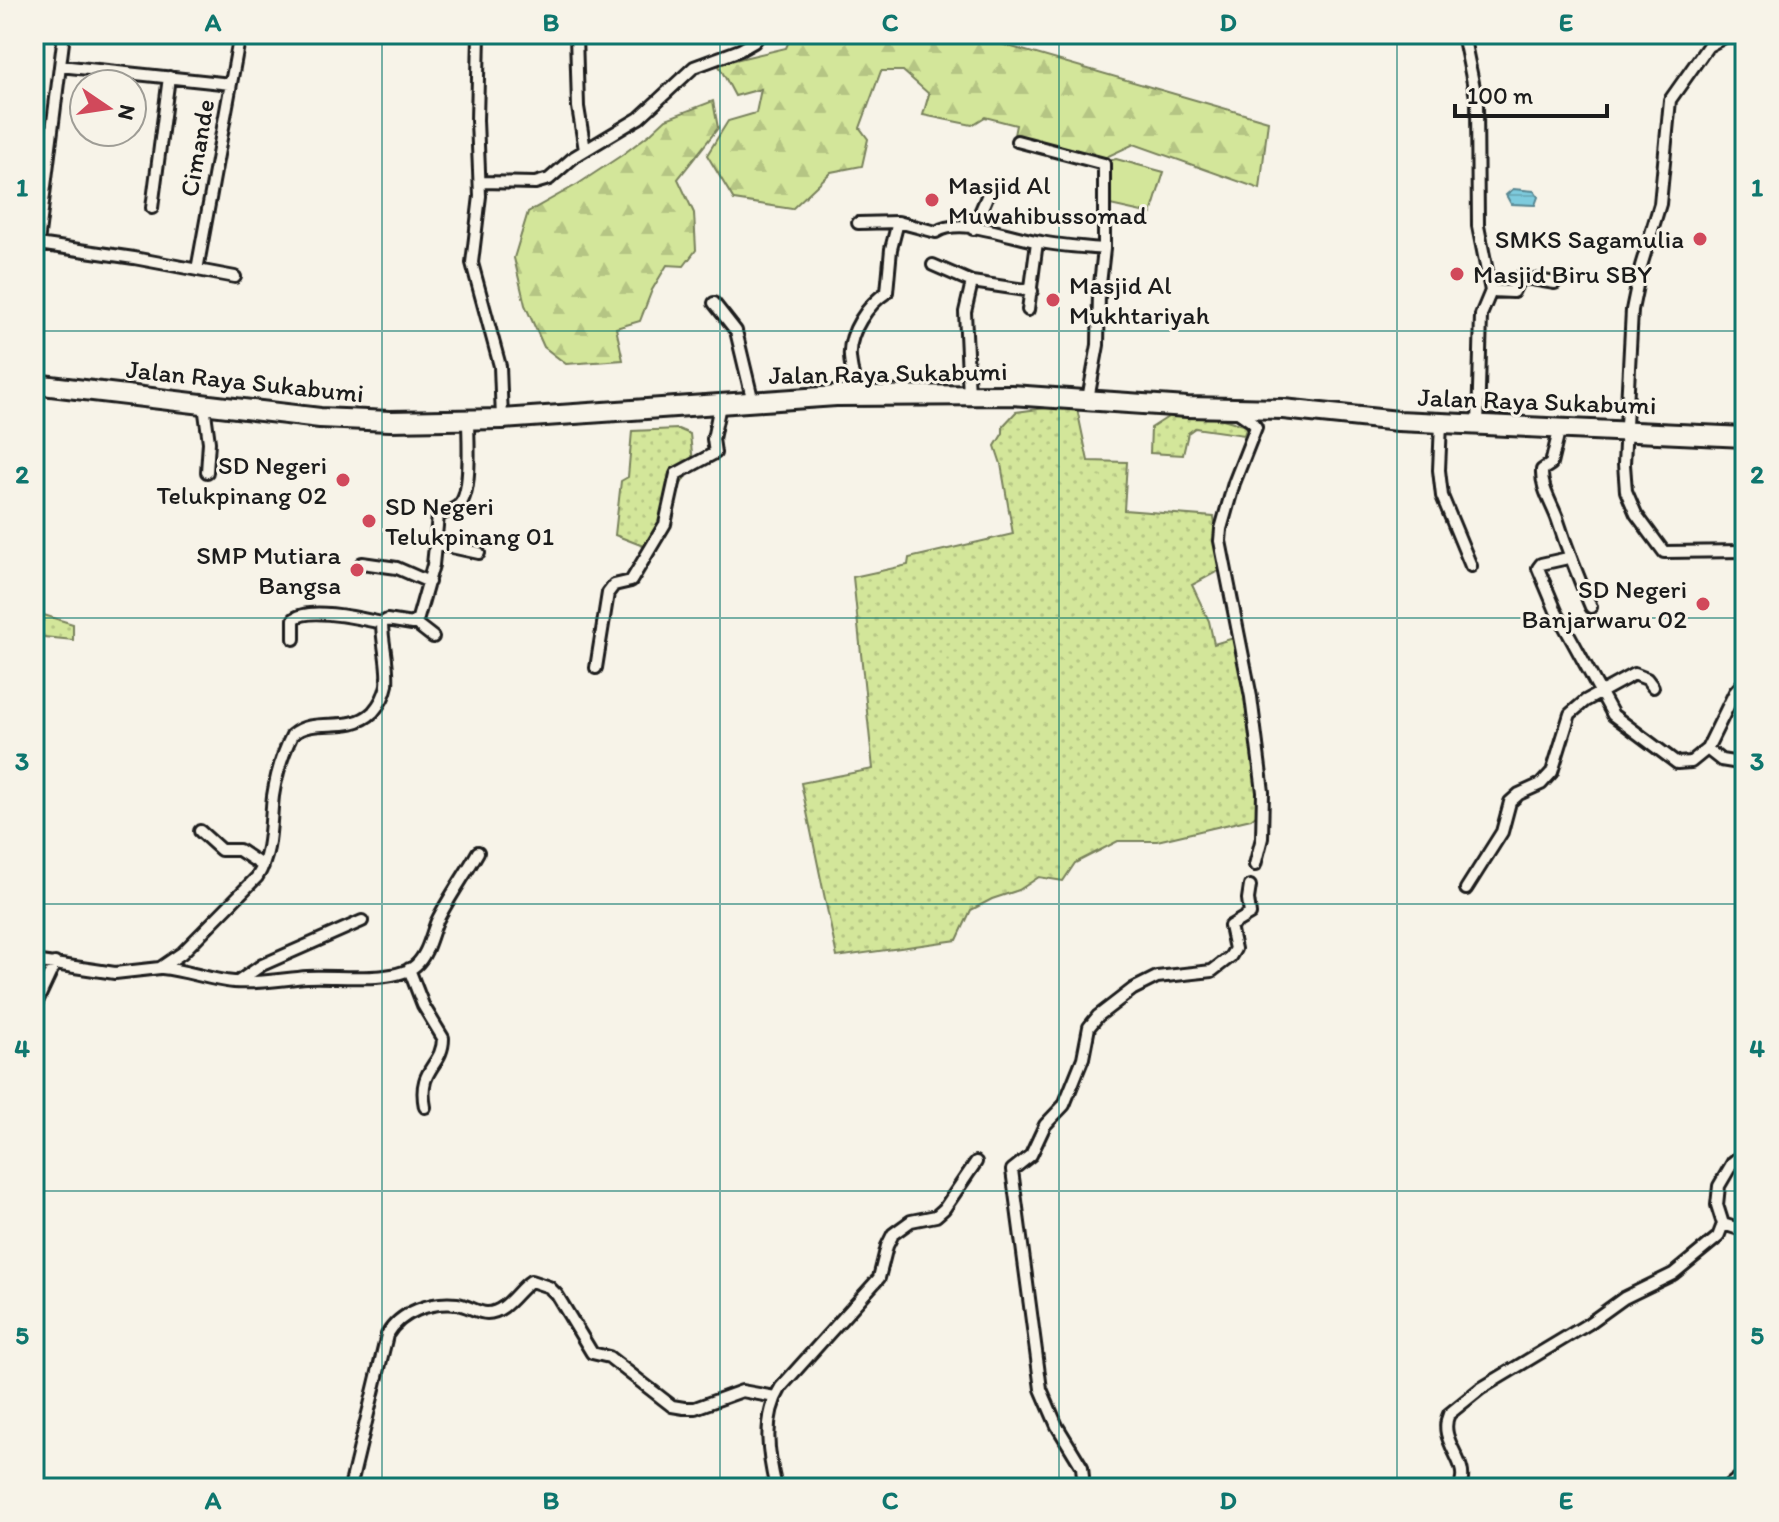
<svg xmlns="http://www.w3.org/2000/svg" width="1779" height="1522" viewBox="0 0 1779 1522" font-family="Itim,sans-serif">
<defs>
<pattern id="grass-dots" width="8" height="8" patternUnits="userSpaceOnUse" patternTransform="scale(2)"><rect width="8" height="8" fill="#d3e69a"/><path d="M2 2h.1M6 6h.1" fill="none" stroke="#b5c584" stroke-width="1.8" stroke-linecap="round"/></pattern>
<pattern id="forest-firs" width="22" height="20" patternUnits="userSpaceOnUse" patternTransform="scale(2)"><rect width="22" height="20" fill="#d3e69a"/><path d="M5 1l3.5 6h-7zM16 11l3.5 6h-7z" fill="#b5c584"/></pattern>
<pattern id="water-rules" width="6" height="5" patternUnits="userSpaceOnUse" patternTransform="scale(2)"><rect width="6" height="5" fill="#7ecbdd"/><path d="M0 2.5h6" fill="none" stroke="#6caebd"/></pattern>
</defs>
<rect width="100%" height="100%" fill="#f7f3e8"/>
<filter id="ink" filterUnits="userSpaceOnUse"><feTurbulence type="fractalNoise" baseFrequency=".0125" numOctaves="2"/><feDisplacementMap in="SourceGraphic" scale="16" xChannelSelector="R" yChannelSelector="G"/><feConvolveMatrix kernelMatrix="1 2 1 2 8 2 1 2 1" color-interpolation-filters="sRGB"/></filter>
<g filter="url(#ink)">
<path fill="url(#grass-dots)" stroke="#78815b" stroke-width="2" d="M1076 404 1088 461 1127 462 1124 510 1214 517 1222 569 1192 585 1209 621 1214 644 1237 637 1257 715V814L1251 819 1157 841H1118L1075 863 1063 881 1039 877 1019 890 992 899 971 910 957 940 837 957 801 783 873 769 853 577 908 565 909 558 1013 534 1001 464 995 446 1003 433V426L1016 412Z
M1179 410 1209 415 1247 426 1244 435 1195 428 1188 433 1183 455 1150 453 1151 428Z
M678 429 690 434 693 463 680 486 664 538 651 549 615 535 621 481 628 477 632 431Z
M34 612 73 624V640L34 636Z"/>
<path fill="url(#forest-firs)" stroke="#78815b" stroke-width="2" d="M792 34H967L1268 121 1260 189 1134 144 1087 166 1012 145 1016 125 985 117 972 125 923 115 929 94 903 71H881L860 128 868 139 862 166 831 172 792 209 734 200 707 155 728 121 756 113 761 89 735 96 718 64 786 48Z
M713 101 718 128 678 179 694 213 696 250 684 266 667 265 652 290 640 321 616 328 623 360 566 364 544 347 525 305 514 258 528 212 578 184 622 155 651 133 666 119Z"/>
<path fill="#d3e69a" stroke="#78815b" stroke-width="2" d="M1116 159 1164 172 1151 214 1110 205 1108 161Z"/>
<path fill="url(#water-rules)" stroke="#578590" stroke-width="2" d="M1513 189 1534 191 1538 197 1535 205 1511 204 1506 195Z"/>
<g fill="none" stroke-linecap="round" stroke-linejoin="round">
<defs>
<path id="street" d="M479 34 477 120 480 196 472 263 500 366 502 419
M576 34 578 107 585 150
M1730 34 1708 46 1670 100 1660 204 1641 266 1632 310 1624 464 1626 491 1636 514 1664 552 1745 551
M1465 44 1477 102 1478 226 1491 291 1481 315 1478 426
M60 66 231 84
M1017 141 1104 164V249L1099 293 1098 345 1088 399
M480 182 535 183 549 179 574 157 639 118 694 67 740 50 754 42 760 34
M152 208 169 77
M858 223 898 222
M973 229 989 192
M38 244 134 258 235 277
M933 265 972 282 1032 291
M197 270 240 34
M34 275 64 34
M1491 291 1513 292 1520 277 1555 283
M714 303 736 331 753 402
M1028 310 1037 242
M857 396C855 383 851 370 850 357 848 333 868 304 887 292L891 249 898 222 936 232C961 216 1013 238 1041 242 1062 246 1083 247 1104 249
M969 396 965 312 972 282
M204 405 209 442 207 472
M1235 410 1252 422 1256 427 1234 483 1221 529 1220 541 1251 697 1263 792 1262 838 1255 865
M1441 423 1439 470 1442 496 1471 566
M1560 427 1551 464 1542 470C1541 488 1551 502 1557 518 1567 549 1578 577 1591 607
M433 543 479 553
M1568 558 1541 564 1538 568 1556 611 1613 715 1677 763 1691 762 1707 749 1735 692 1745 681
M362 563 397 568 429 582
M415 623 433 637
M294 639V619C309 606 363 619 382 623
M596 668 608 593 614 585 631 581 665 524 676 474 715 453 713 439 720 405
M1707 749 1721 760 1745 764
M200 831 221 850H239L263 866
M1466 889 1502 832 1510 802 1519 794 1541 784 1552 772 1570 714 1585 701 1634 674 1647 679 1653 687
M34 961 115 973 160 968 182 953 257 877C272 854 270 823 273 796 276 776 283 753 292 735 314 715 349 735 373 712 380 704 385 695 387 685 389 664 382 643 382 623L387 620 412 624 418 618 433 565 438 516C444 512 455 510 460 504 472 491 468 438 468 420
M162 968C186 970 209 980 234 982 259 984 283 979 307 977 335 975 395 984 416 965 428 954 431 935 437 921 449 897 465 875 478 852
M409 969 423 1005 443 1038C443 1067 417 1067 425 1107
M239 981 262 965 362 921
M34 1008 55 963
M1723 1224 1745 1231
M350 1488 387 1335C400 1312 431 1301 457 1304 467 1305 477 1313 487 1313 506 1313 517 1290 531 1281L549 1287 557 1295 592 1353 609 1357 672 1406 684 1408H695L742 1391 775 1397
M776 1488C768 1454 762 1418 781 1387L879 1278 887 1246 893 1234 911 1221 936 1216 944 1209 976 1162
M1080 1488 1083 1477 1082 1467 1057 1426 1041 1389 1012 1170 1031 1155 1045 1125 1064 1105 1083 1058 1089 1027 1098 1016 1133 989 1157 977 1212 971 1230 957 1235 949 1230 926 1250 914 1248 899 1250 886
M1459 1488C1473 1463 1436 1442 1449 1414L1480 1389 1588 1324 1624 1298 1673 1274 1718 1237 1723 1224 1717 1205 1719 1186 1733 1162 1745 1152
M1726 1488 1745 1473"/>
<path id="highway" d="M34 384 320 418 390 421 502 419 836 396 1011 395 1187 407 1283 409 1398 421 1745 437"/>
</defs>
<use href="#street" stroke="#1c1c1c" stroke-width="16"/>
<use href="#highway" stroke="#1c1c1c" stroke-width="24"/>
<use href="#street" stroke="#f7f3e8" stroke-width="10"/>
<use href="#highway" stroke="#f7f3e8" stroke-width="18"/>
</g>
</g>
<path fill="none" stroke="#0f766e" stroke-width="2" stroke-opacity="0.55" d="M382 34V1488M720 34V1488M1059 34V1488M1397 34V1488M34 331H1745M34 618H1745M34 904H1745M34 1191H1745"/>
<g fill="#d1495b" stroke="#f7f3e8" stroke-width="3">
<circle cx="932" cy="200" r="8"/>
<circle cx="1700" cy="239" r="8"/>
<circle cx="1457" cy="274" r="8"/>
<circle cx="1053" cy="300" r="8"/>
<circle cx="343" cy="480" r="8"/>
<circle cx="369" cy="521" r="8"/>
<circle cx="357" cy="570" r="8"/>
<circle cx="1703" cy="604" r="8"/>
</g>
<g text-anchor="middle" stroke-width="6" stroke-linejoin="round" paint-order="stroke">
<g font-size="26" fill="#1c1c1c" stroke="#f7f3e8">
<text transform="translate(197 148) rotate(-80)" y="9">Cimande</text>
<text transform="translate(888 373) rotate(-1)" y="9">Jalan Raya Sukabumi</text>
<text transform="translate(245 381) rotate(6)" y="9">Jalan Raya Sukabumi</text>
<text transform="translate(1537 401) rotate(2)" y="9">Jalan Raya Sukabumi</text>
</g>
<g font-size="26" fill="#1c1c1c" stroke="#f7f3e8" text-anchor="start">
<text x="948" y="194">Masjid Al<tspan x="948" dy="30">Muwahibussomad</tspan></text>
<text x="1684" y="248" text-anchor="end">SMKS Sagamulia</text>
<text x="1473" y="283">Masjid Biru SBY</text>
<text x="1069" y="294">Masjid Al<tspan x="1069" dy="30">Mukhtariyah</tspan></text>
<text x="327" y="474" text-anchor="end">SD Negeri<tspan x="327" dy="30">Telukpinang 02</tspan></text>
<text x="385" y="515">SD Negeri<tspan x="385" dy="30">Telukpinang 01</tspan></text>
<text x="341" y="564" text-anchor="end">SMP Mutiara<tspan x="341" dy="30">Bangsa</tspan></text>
<text x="1687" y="598" text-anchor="end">SD Negeri<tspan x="1687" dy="30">Banjarwaru 02</tspan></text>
</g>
</g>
<rect width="1779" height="1522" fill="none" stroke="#f7f3e8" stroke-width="88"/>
<g transform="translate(108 108) rotate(103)"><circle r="38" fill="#f7f3e8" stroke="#9f9d96" stroke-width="2"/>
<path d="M0-6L14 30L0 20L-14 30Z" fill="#d1495b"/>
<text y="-12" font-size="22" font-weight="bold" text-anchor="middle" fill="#1c1c1c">N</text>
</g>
<path d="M1455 104v12h152v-12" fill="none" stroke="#1c1c1c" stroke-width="4"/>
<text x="1467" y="104" font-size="24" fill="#1c1c1c" stroke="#f7f3e8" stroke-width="6" paint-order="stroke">100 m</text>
<rect x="44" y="44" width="1691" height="1434" fill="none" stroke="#0f766e" stroke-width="3"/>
<g font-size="26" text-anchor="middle" font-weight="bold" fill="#0f766e">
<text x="213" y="31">A</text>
<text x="551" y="31">B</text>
<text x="890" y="31">C</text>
<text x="1228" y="31">D</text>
<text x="1566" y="31">E</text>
<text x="22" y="196">1</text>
<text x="1757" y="196">1</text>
<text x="22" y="483">2</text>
<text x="1757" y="483">2</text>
<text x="22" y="770">3</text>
<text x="1757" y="770">3</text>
<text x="22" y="1057">4</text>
<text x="1757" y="1057">4</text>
<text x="22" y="1344">5</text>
<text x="1757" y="1344">5</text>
<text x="213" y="1509">A</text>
<text x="551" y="1509">B</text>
<text x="890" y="1509">C</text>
<text x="1228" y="1509">D</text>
<text x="1566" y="1509">E</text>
</g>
</svg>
